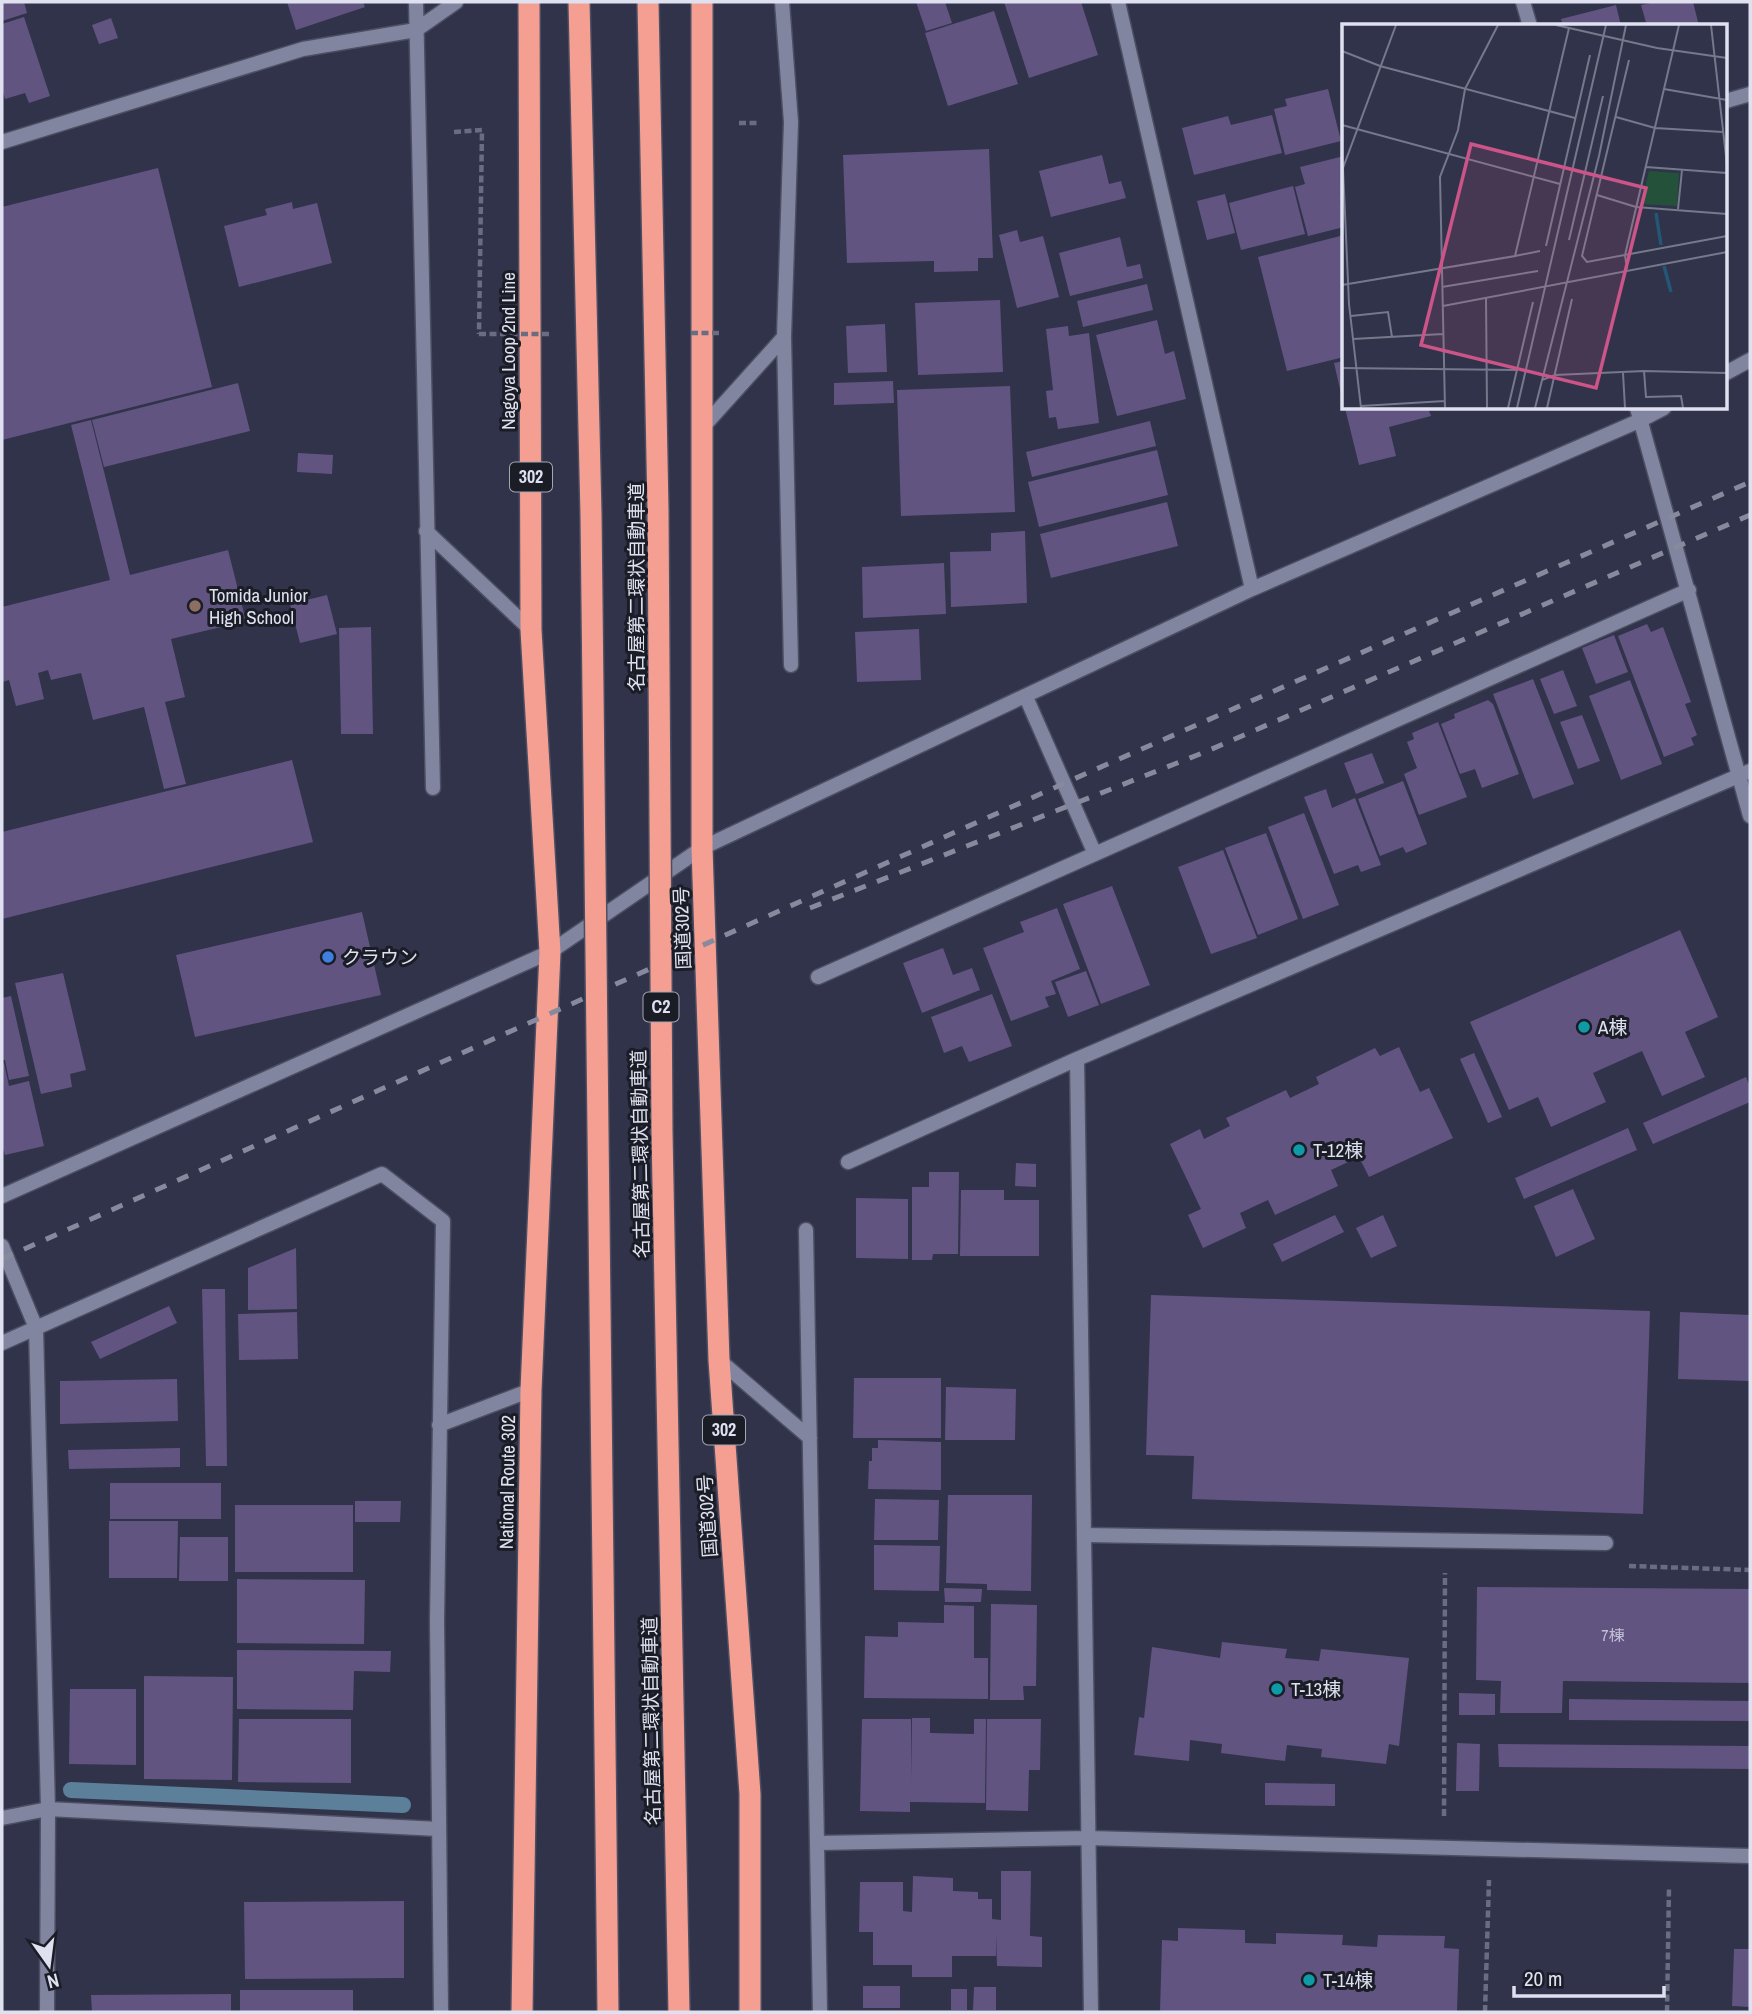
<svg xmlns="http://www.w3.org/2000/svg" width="1752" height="2014" viewBox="0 0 1752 2014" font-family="'Archivo Narrow','Noto Sans JP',sans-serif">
<rect width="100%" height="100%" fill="#30334a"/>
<path fill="#24513a" d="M2 1849H3L4 2012H2Z"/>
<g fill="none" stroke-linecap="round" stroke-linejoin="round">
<path stroke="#5c809a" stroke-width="16" d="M71 1790 403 1805"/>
</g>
<path fill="#625481" d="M2 2H24L27 13 2 21Z
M287 2H363L365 7 296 30Z
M916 2H945L952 23 926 31Z
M1004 2H1081L1098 55 1029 78Z
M1656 2H1693L1699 26H1647L1641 5Z
M1616 5 1621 26H1563L1561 19Z
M994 11 1018 84 948 106 925 33Z
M24 17 50 96 29 103 25 93 5 99 2 88V24Z
M111 18 118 38 99 44 92 25Z
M1328 89 1341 141 1285 155 1274 109 1287 106 1285 99Z
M1272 115 1282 153 1194 175 1182 128 1228 116 1231 125Z
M989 149 993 258H978V271L934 272V261L847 263 843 155Z
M1102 155 1109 184 1121 181 1126 198 1051 217 1039 171Z
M1344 156V227L1308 236 1295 187 1305 184 1300 167Z
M158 168 212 387 2 440V207Z
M1293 186 1305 234 1241 250 1229 203Z
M1225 194 1235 233 1207 240 1197 201Z
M292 202 293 209 317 203 332 263 239 287 224 226 267 215 265 209Z
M1017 230 1020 242 1043 236 1059 297 1017 308 999 235Z
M1344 235V357L1287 371 1258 257Z
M1120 237 1127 267 1140 264 1143 278 1070 296 1059 253Z
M1147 284 1153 310 1083 327 1077 301Z
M1000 300 1003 372 918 375 915 303Z
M1157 320 1165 354 1174 351 1186 399 1117 416 1096 335Z
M885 324 887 372 848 373 846 326Z
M1068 326 1069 336 1089 333 1099 423 1058 429 1056 417 1049 418 1046 391 1053 390 1046 329Z
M1344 361V402H1343L1334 363Z
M893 381 894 403 834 405V383Z
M238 383 250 431 104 467 92 420Z
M1010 386 1015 512 901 516 897 390Z
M1345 408H1428L1431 416 1389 427 1396 456 1359 465Z
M91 420 130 575 228 550 246 621 171 639 185 697 165 702 186 784 164 789 144 707 93 720 81 673 51 680 48 670 38 673 44 699 16 706 9 680 2 682V607L110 580 71 425Z
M1150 421 1156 446 1032 477 1026 452Z
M1157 450 1168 495 1039 527 1028 482Z
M298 453 333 455 332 474 297 472Z
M1167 502 1178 546 1051 578 1040 534Z
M1025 531 1027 603 951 607 950 552 991 551V533Z
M944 563 946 614 863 618 862 567Z
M327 595 337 634 300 643 290 604Z
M1647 624 1651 632 1663 627 1691 702 1685 704 1697 735 1691 738 1694 745 1664 757 1618 636Z
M371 627 373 734H341L339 628Z
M919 629 921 680 857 682 855 632Z
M1614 635 1628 672 1596 684 1582 648Z
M1563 670 1577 706 1554 714 1540 679Z
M1533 679 1574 784 1533 799 1493 694Z
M1630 680 1662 764 1621 780 1589 696Z
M1488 700 1493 704 1519 774 1482 788 1475 769 1460 774 1441 724 1455 718 1454 714Z
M1582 715 1600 761 1578 769 1560 722Z
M1438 722 1467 797 1419 815 1404 774 1417 768 1407 742 1414 739 1412 733Z
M1372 753 1384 783 1356 794 1344 763Z
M292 760 313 842 2 919V832Z
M1403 781 1427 844 1406 853 1403 847 1380 856 1358 799Z
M1326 789 1332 808 1355 798 1381 865 1361 872 1358 865 1334 874 1304 797Z
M1304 813 1339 905 1303 919 1268 827Z
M1266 833 1298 919 1258 935 1225 848Z
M1223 850 1257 938 1211 954 1178 867Z
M1112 886 1150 985 1101 1004 1063 904Z
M1057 908 1080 969 1051 981 1056 994 1045 997 1049 1007 1011 1021 983 948 1024 932 1020 922Z
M362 912 381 995 195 1037 176 955Z
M1680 930 1718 1017 1685 1032 1705 1077 1662 1096 1642 1051 1593 1073 1606 1102 1551 1127 1538 1097 1509 1110 1470 1022Z
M943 948 953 975 972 968 980 990 922 1013 903 963Z
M1086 971 1099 1005 1068 1017 1055 982Z
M63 973 86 1070 70 1074 72 1087 41 1094 15 983Z
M992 994 1012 1046 969 1062 962 1046 944 1053 931 1017Z
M11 996 29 1076 9 1080 5 1060H2V998Z
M1399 1047 1420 1092 1429 1088 1453 1138 1369 1177 1359 1157 1331 1170 1338 1186 1275 1215 1268 1200 1240 1213 1246 1228 1203 1248 1188 1215 1201 1209 1170 1144 1200 1129 1204 1139 1230 1126 1226 1118 1286 1090 1290 1098 1319 1084 1316 1077 1375 1048 1380 1056Z
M1474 1053 1502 1117 1488 1123 1460 1059Z
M4 1063 9 1086 29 1081 44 1146 5 1155 2 1146V1064Z
M1746 1077 1750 1087V1102L1653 1144 1643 1123Z
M1628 1128 1637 1150 1524 1199 1515 1178Z
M1016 1163 1036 1164V1187L1015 1186Z
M929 1172H959L958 1254H933L932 1260H912V1187H929Z
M1573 1189 1595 1239 1556 1257 1534 1206Z
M961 1190H1004V1200H1039V1256H960Z
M856 1198 908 1199V1259L856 1258Z
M1335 1215 1344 1232 1282 1262 1273 1244Z
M1383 1215 1397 1246 1371 1258 1356 1228Z
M296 1248 297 1309 248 1310V1268Z
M202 1289H225L227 1466H206Z
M1151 1295 1650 1311 1643 1514 1192 1499 1194 1456 1146 1455Z
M169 1306 177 1323 100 1359 91 1342Z
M297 1312 298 1359 239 1360 238 1314Z
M1680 1312 1750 1315V1381L1678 1379Z
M854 1378H941V1438H853Z
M177 1379 178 1421 60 1424V1381Z
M946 1387 1016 1389 1015 1440H945Z
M878 1440 941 1442V1490L868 1489 869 1461H872V1448H878Z
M180 1448V1467L69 1469 68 1450Z
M110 1483H221V1519H110Z
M948 1495H1032L1031 1591 987 1590V1584L946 1583Z
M875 1499 939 1500 938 1540H874Z
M355 1501H401L400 1522H355Z
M235 1505H353V1572H235Z
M109 1521H178L177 1578H109Z
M180 1537H228V1581H179Z
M874 1545 940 1546 939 1591 874 1590Z
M237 1579 365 1580 364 1644 237 1643Z
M1477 1587 1750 1589V1683L1563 1681 1562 1713H1500L1501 1681 1476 1680Z
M944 1588 982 1589 981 1602H945Z
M991 1604 1037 1605 1036 1686H1023L1024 1700H990Z
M944 1605 974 1606V1658H988V1699L864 1698 865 1636 898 1637V1622L944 1623Z
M1222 1642 1287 1649 1285 1658 1319 1661 1321 1649 1409 1658 1399 1746 1389 1744 1386 1764 1321 1757 1322 1749 1287 1745 1285 1761 1221 1753 1222 1744 1190 1740 1189 1761 1134 1755 1139 1717 1144 1718 1152 1647 1220 1658Z
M237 1650 391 1651 390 1672 354 1671 353 1710 237 1709Z
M144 1676 233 1677 232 1780 144 1779Z
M70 1689H136V1765L69 1764Z
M1459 1693 1495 1694V1715H1459Z
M1569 1699 1750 1701V1721L1569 1720Z
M912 1718H930V1733L974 1734V1719H986L985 1803 910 1802V1812L860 1811 862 1719H911V1781Z
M239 1719H351V1783L238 1782Z
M987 1719H1041L1040 1770H1029L1028 1811 986 1810Z
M1457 1743 1480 1744 1479 1791H1456Z
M1498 1744 1750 1746V1769L1499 1767Z
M1265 1783 1335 1784V1806L1265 1805Z
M1001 1871H1031L1030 1936 1042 1937V1967L997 1966 996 1933V1956H952V1977H912V1965H873V1932H859L860 1882H903V1911L912 1912 913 1876 953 1878V1891L978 1892V1899H992V1919L1001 1920Z
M404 1901V1978L245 1979 244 1902Z
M1178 1928 1245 1930V1943L1276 1944V1933L1343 1935 1342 1945 1377 1947 1378 1935 1445 1936 1444 1948 1459 1949 1457 2012H1160L1162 1940 1178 1941Z
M1734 1949H1750V2007L1732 2006Z
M863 1986H900V2008H863Z
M974 1987H996V2010H973Z
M951 1989H967V2010H951Z
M240 1990H353V2012H240Z
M231 1994V2012H92L91 1995Z"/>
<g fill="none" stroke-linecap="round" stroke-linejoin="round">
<defs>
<path id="lane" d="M1726 373 1750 360
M1641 420 1664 408
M1084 1535 1606 1543"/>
<path id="street" d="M416 2 433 788
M782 2 791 122 784 337 791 665
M1118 2 1252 589
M1523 2 1530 26
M1726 101 1750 94
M2 142 303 49 416 30 456 2
M1637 408 1750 816
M703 427 784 337
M426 531 531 630
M1026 697 1095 854
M818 977 1689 590
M848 1162 1077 1059
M2 1196 550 952 702 848 1252 589 1641 420
M806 1230 820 2012
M2 1246 36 1328 48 1809 47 2012
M2 1343 382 1174 443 1221 437 1621 441 2012
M719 1360 810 1438
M439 1425 531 1390
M2 1818 48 1809 438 1829
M818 1843 1089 1838 1750 1856
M1091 2012 1077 1059 1750 771"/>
<path id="highway" d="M702 2V848L719 1360 750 1794V2012
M522 2012 531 1390 550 952 531 630 529 2"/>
</defs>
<use href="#lane" stroke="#4c4e62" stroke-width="17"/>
<use href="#street" stroke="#4c4e62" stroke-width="17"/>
<use href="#highway" stroke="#4c4e62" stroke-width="24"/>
<path stroke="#6a6d81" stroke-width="4.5" stroke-dasharray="7 3.5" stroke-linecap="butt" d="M739 123H758
M454 132 482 130 479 334
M1629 1566 1750 1570
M1444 1816 1445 1573
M1485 2012 1489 1880
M1667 2012 1669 1887"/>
<use href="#lane" stroke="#8185a0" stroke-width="14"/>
<use href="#street" stroke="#8185a0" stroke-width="14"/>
<use href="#highway" stroke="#f49f91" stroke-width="21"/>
<path stroke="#878a9d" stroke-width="5" stroke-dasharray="12 12" stroke-linecap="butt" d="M810 908 1205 752 1750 515
M2 1259 1085 774 1750 482"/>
<defs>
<path id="highway-bridge" d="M579 2 591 515 608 2012
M648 2 658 509 662 1132 679 2012"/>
</defs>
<use href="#highway-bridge" stroke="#4c4e62" stroke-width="24" stroke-linecap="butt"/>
<path stroke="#6a6d81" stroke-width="4.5" stroke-dasharray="7 3.5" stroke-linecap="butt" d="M691 333H722
M479 334H550"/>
<use href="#highway-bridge" stroke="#f49f91" stroke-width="21"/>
</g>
<circle fill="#8d6e63" stroke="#1a1c26" stroke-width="2.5" cx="195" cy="606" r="7"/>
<circle fill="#3f7fe0" stroke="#1a1c26" stroke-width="2.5" cx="328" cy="957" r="7"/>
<g fill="#0f9aa8" stroke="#1a1c26" stroke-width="2.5">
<circle cx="1584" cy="1027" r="7"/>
<circle cx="1299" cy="1150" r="7"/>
<circle cx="1277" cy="1689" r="7"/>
<circle cx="1309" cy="1980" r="7"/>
</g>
<g text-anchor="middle" stroke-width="6" stroke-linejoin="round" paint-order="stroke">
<g font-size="16" fill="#c0bed4">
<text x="1613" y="1641">7棟</text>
</g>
<g fill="#1a1c26" stroke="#a4a6b3" stroke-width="2">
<rect x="510" y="462.5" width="42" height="29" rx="5"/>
<rect x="643.5" y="992.5" width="35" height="29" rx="5"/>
<rect x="703" y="1415.5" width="42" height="29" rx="5"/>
</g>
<g font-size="18" font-weight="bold" fill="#dfe1f0">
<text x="531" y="483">302</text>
<text x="661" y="1013">C2</text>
<text x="724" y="1436">302</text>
</g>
<g font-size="19" fill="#dfe1f0" stroke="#1a1c26">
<text transform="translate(508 351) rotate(-90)" y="7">Nagoya Loop 2nd Line</text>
<text transform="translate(636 587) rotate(-90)" y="7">名古屋第二環状自動車道</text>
<text transform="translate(682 928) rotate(-92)" y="7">国道302号</text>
<text transform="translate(640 1154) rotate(-91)" y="7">名古屋第二環状自動車道</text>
<text transform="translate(507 1482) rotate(-89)" y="7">National Route 302</text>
<text transform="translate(707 1516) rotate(-94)" y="7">国道302号</text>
<text transform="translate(651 1721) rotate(-91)" y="7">名古屋第二環状自動車道</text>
</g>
<g font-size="19" fill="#dfe1f0" stroke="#1a1c26" text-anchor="start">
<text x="209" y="602">Tomida Junior<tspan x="209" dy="22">High School</tspan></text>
<text x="342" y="964">クラウン</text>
<text x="1598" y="1034">A棟</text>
<text x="1313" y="1157">T-12棟</text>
<text x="1291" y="1696">T-13棟</text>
<text x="1323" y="1987">T-14棟</text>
</g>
</g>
<g transform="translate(1342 24)">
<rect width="385" height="385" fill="#30334a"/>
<path d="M307 147 337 149 335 182 299 180Z" fill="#24513a"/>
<path fill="none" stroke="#245775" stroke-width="3.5" d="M314 189 319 221M322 242 329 268"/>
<path fill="none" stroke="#76798c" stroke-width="2" d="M214 1 315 24 385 34M369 1 385 141M0 27 38 42 233 94M287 36 240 232 245 238 385 212M322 65 385 76M274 93 313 104 381 108M0 101 218 160M304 143 385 149M255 171 294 183 385 190M336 185 340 146M227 216 261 72M204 222 248 31M173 232 198 227M285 245 283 231 337 1M0 261 173 232 227 4M100 263 196 247M144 274 145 384M101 282 385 228M9 292 46 288 50 313M11 315 101 310M0 344 176 346M302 347 304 373 339 372 341 384M281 349 283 384M200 356 213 351 302 347 385 349M19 382 103 377M19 384 7 280 1 144 54 1M103 384 98 153 116 106 123 65 156 1M166 384 191 278M175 384 264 1M193 384 257 132 284 1M205 384 230 275"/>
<path fill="#cb5488" fill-opacity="0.15" stroke="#cb5488" stroke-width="3.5" d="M129 120 304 164 254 364 79 321Z"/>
<rect width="385" height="385" fill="none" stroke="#dfe1f0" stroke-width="3.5"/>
</g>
<rect width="1752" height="2014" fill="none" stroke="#dfe1f0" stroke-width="7"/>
<g transform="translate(49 1965) rotate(166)" stroke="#1a1c26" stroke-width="5" paint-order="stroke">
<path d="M0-5L12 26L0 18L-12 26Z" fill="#dfe1f0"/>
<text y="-10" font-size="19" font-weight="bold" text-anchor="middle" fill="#dfe1f0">N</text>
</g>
<path d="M1514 1986v10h150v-10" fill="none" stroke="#dfe1f0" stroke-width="3.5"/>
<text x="1524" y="1986" font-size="21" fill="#dfe1f0" stroke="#1a1c26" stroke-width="5" paint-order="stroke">20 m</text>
</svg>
